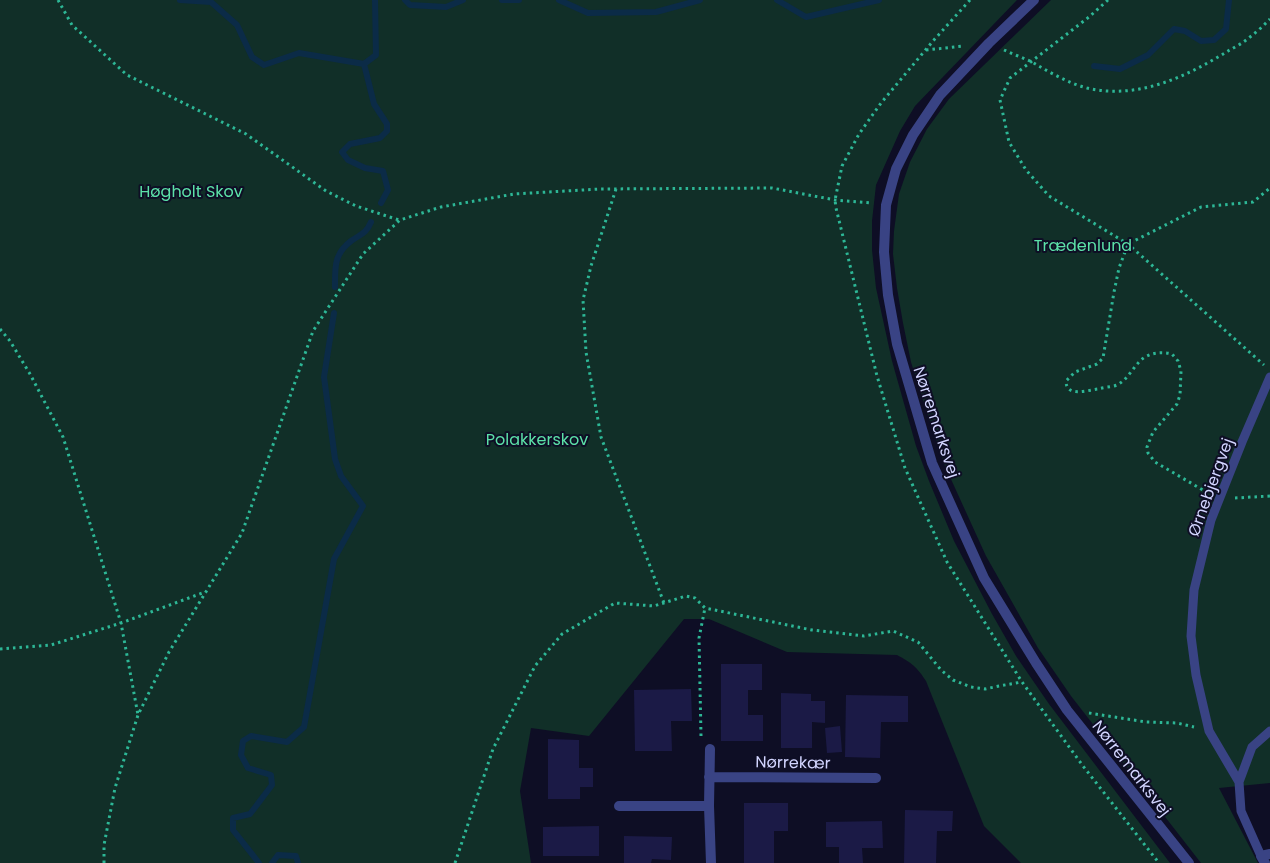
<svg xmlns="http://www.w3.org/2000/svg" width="1270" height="863" viewBox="0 0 1270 863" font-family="Poppins,sans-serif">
<rect width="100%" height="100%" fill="#0e0e25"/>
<path fill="#112f28" d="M0 0H1017L915 106 900 131 876 185 872 221V250L876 288 892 361 916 446 929 481 954 541 992 614 1016 656 1049 704 1170 863H1021L984 826 926 681C917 667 912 663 897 655L787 652 709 619H684L589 736 531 728 520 791 531 863H0Z
M1051 0H1270V783L1219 788 1258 863H1201L1071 696 1038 648 986 556 945 466 926 410 911 362 903 323 897 288 893 254 894 231 899 194 910 162 927 129 949 99Z"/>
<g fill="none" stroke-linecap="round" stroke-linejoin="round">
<path stroke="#0b2b47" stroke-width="6" d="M180 0 211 2 237 25 252 57 264 65 299 53 364 64 376 55 375 0
M405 0 410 5 446 7 463 0
M502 0H519
M559 0 588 13 656 12 700 0
M777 0 806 17 879 0
M364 64 374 104 387 124V131L380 138 350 144 342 152 348 160 365 168 383 171 388 190 381 203
M1094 66 1120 69 1148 55 1174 29 1185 31 1201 41 1214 40 1226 29 1229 0
M335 287C335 267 334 254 351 241 361 234 366 234 371 222
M259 863 233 830V818L250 814 272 785 271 775 248 768 241 755 243 741 251 736 287 742 304 727 334 559 363 506 341 476 335 459 324 377 334 313
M272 863 278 855 296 856 298 863"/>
</g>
<path fill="#1b1a46" d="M721 664H762V690H748V715H763V741H721Z
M691 689 692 721H671L672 751H635L634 690Z
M781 693 811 694V701H825V723L812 722V748H781Z
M846 695 908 696V722H881L880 758 845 757Z
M840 726 842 752 827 753 825 728Z
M548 739 579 740V768H593V787H580V799H548Z
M744 803H788V831H774V863H744Z
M905 810 953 811 952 831H937L936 863H904Z
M882 821 883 848H862L863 863H839V847H826V822Z
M599 826V856H543V827Z
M624 836 672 837 671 860 652 859 651 863H624Z"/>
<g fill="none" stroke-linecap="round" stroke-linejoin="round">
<path stroke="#2db796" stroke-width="3" stroke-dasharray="2.5 4" stroke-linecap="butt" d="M58 0 72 25 127 75 246 134 326 191 356 206 399 220
M970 0 933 41 881 103 859 134 842 166 835 200 836 208 877 376 905 468 947 562 1022 682 1083 766 1159 863
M1108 0 1089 17 1010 78 1000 100 1009 142 1026 170 1049 196 1128 244 1264 365
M926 50 964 46
M1004 50C1013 54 1023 58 1032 62 1049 72 1068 83 1087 88 1137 100 1186 77 1228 51 1235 47 1243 43 1250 37 1257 32 1264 25 1270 19
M616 189 591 266 583 300 586 352 601 437 664 603
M0 329 10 341 30 374 63 437 121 623 138 715
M1208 493 1155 462 1148 453 1147 447 1153 432 1177 404 1180 395 1181 371 1178 361 1172 354C1163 352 1154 352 1145 357 1135 363 1129 379 1117 385 1112 387 1104 387 1098 389 1088 390 1066 398 1066 381L1075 372 1097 364 1103 358 1114 292 1119 268 1128 244 1201 207 1253 202 1270 188
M1235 498 1270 496
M0 649 51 645 121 623 205 592
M1089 713 1146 722 1177 723 1194 727
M701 736 699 638 705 608
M104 863V845L115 788 138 715 169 652 242 533 313 331 363 254 400 220 441 207 514 194 601 189 772 188 835 200 871 203
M455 863 493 749 535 666 562 634 615 603 654 606 686 596 695 598 705 608 812 630 864 636 893 631 918 642 941 670 953 680 971 687 985 689 999 686 1022 682"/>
<path stroke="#394384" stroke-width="9" d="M1239 782 1209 731 1196 675 1191 636 1194 590 1211 520 1242 442 1270 377
M1261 856 1241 811 1239 782 1252 747 1270 731"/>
<path stroke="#394384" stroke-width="10" d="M710 749 709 806 711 863
M709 777 876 778
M619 806H709
M1265 863 1261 856 1270 854"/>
<path stroke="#394384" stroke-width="10" d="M1034 0 989 43 940 95 913 135 896 169 886 205 884 252 888 295 897 344 932 463 984 578 1036 663 1067 710 1189 863"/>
</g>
<g text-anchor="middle" stroke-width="4" stroke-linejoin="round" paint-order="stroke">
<g font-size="16" fill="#5ce1a8" stroke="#0e0e25">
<text x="191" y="197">Høgholt Skov</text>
<text x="1083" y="251">Trædenlund</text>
<text x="537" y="445">Polakkerskov</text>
</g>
<g font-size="16" fill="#d2d5ff" stroke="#0e0e25">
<text transform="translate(937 422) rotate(72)" y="6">Nørremarksvej</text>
<text transform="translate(1210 487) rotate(-70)" y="6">Ørnebjergvej</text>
<text transform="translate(793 762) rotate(1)" y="6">Nørrekær</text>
<text transform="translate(1132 768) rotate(52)" y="6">Nørremarksvej</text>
</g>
</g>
</svg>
